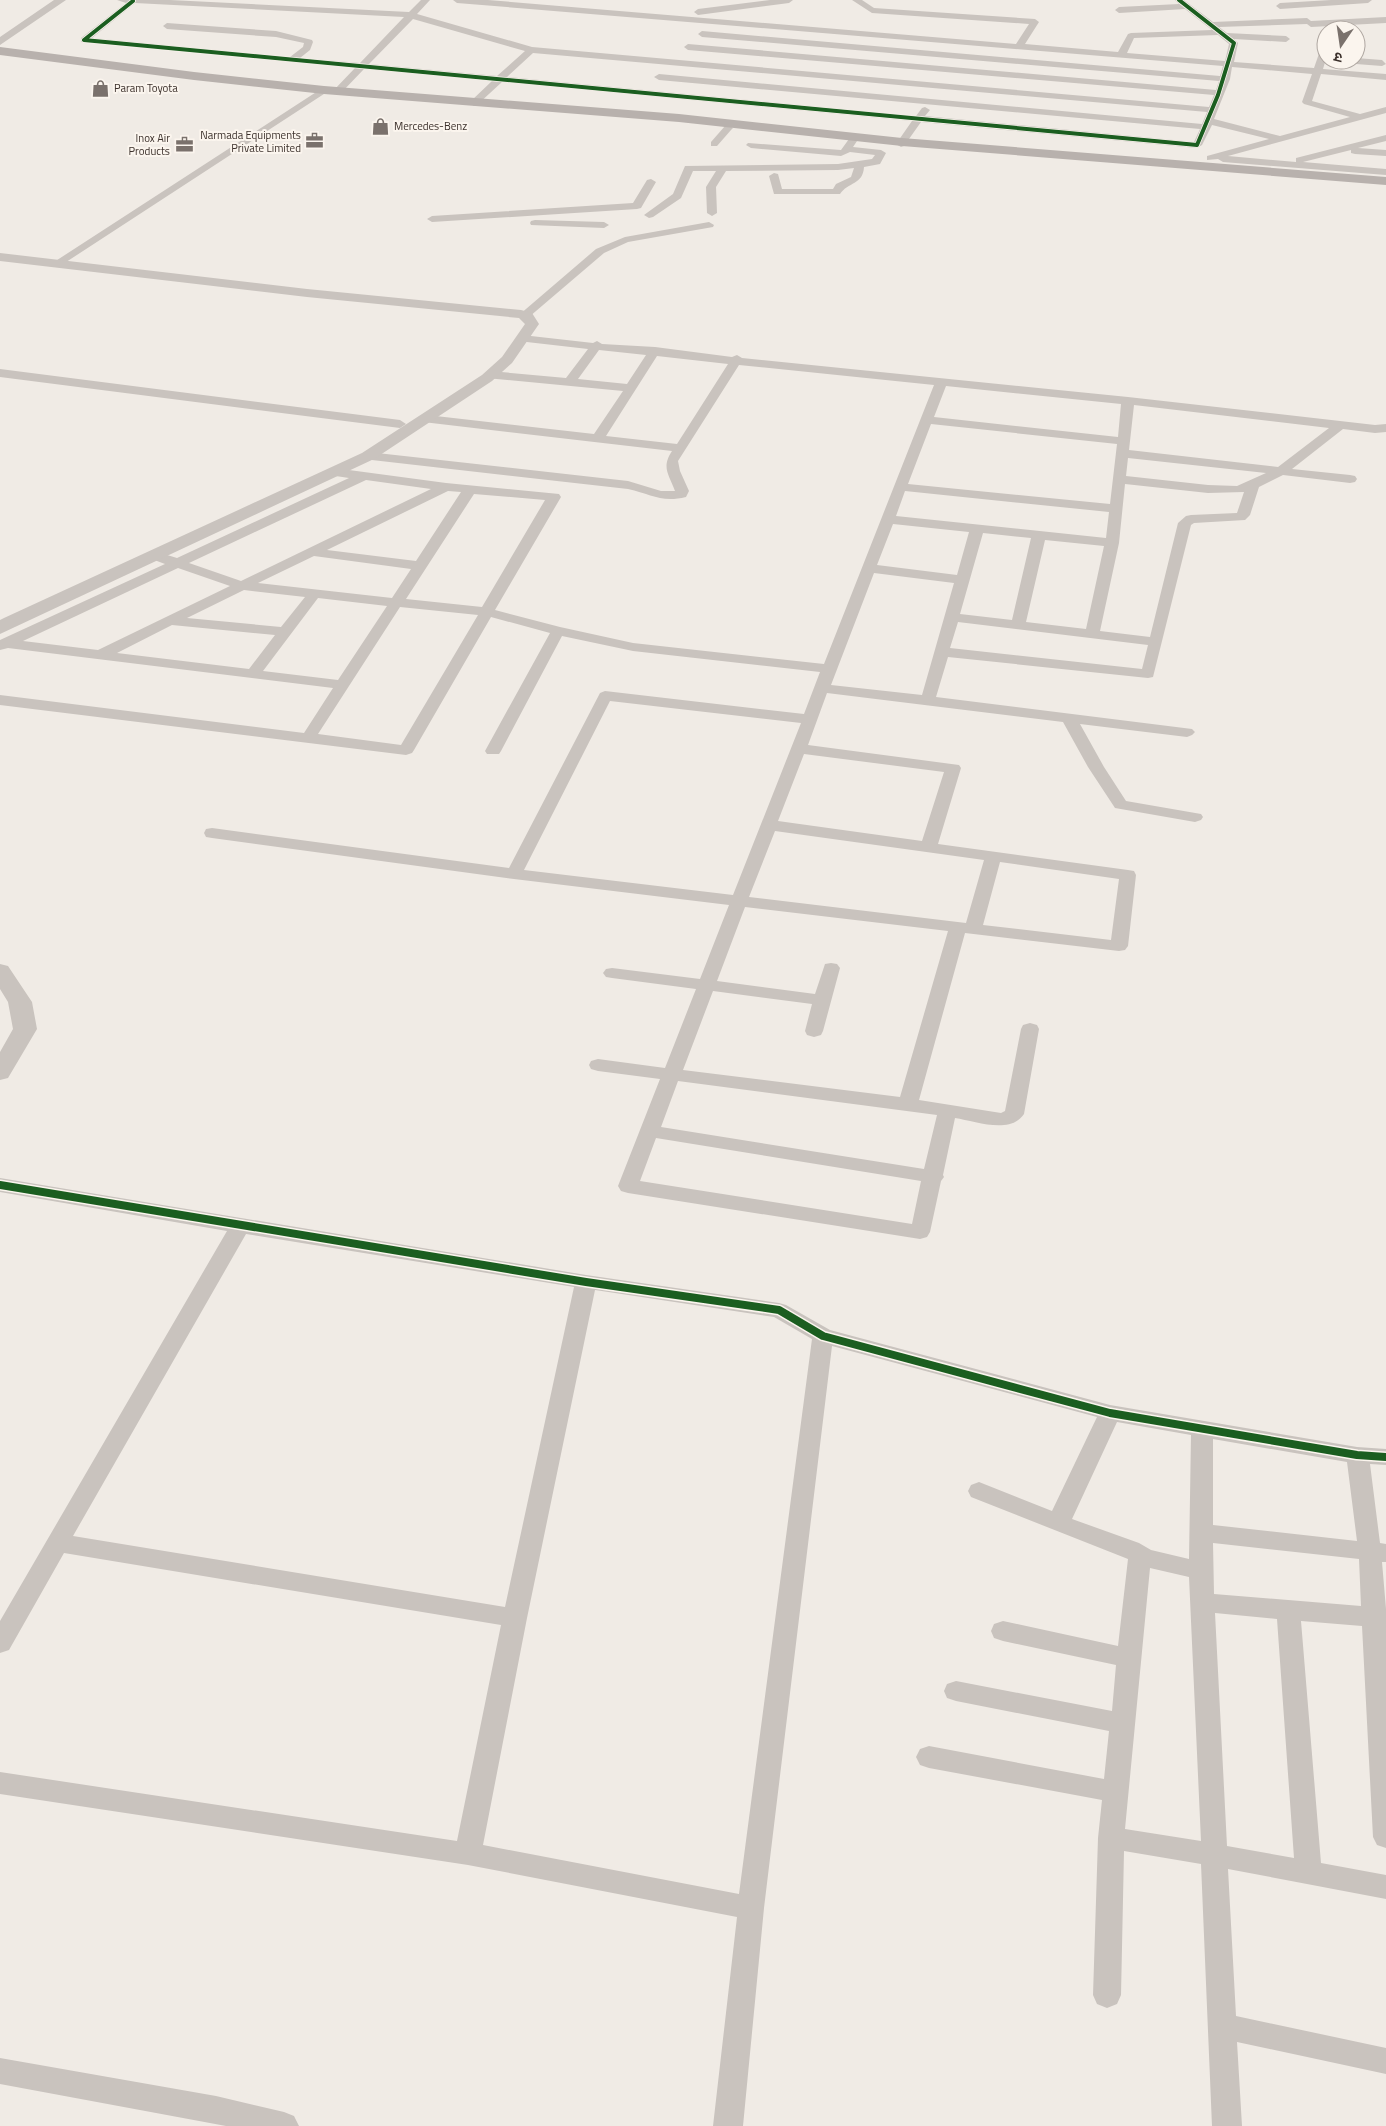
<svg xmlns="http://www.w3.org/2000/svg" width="1386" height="2126" viewBox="0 0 1386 2126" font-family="'Titillium Web','Noto Sans Devanagari',sans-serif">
<rect width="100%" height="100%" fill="#f0ebe5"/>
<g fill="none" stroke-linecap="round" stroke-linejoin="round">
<path fill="#c9c3be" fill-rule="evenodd" d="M117 0H170L409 12 421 0H430L417 14 532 47 1209 107 1214 95 688 50 684 47 688 44 1216 90 1219 81 702 37 698 34 702 31 1220 76 1223 66 457 3 453 0H488L1016 44 1029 24 872 13 852 0H862L874 8 1035 19 1039 22 1025 44 1118 52 1128 34 1131 33 1212 30 1185 9 1119 13 1115 10 1119 7 1179 4 1175 0H1184L1213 22 1307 18 1311 21 1386 17V23L1311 27 1307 24 1219 27 1227 33 1286 36 1290 39 1286 42 1234 39 1238 43 1234 62 1314 68 1322 45 1326 42V59L1323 69 1386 74V80L1321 74 1312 101 1360 114 1386 107V113L1228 156 1296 162V158L1386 135V141L1358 148 1386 150V156L1355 154 1351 153V150L1303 162 1386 169V175L1223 162 1218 159 1207 160V156L1269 139 1212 125 1202 145 1197 148 921 122 904 146 901 147 896 144 912 121 502 82 477 105 474 106 469 103 471 101 492 81 364 69 341 93 338 94 333 91 355 68 81 42V38L126 3ZM135 3 404 17 360 63 300 58 310 50 313 42 312 40 276 31 167 23 163 26 167 29 276 37 304 43 303 47 290 57 92 38ZM413 19 525 51 497 76 369 64ZM1218 35 1229 44 1225 61 1127 53 1134 38ZM533 53 1207 112 1202 124 659 74 654 77 659 80 1200 129 1194 142 925 116 930 110 925 107 922 108 916 116 507 77ZM1232 67 1312 74 1302 102 1304 104 1350 117 1280 136 1214 119 1230 79Z
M770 0H793L789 3 698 15 694 12 698 9Z
M1331 0H1372L1368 3 1280 9 1276 6 1280 3Z
M1356 58 1382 60 1386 64 1382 66 1343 63 1338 60H1356Z
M324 87 329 90 327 92 60 266 56 267 51 264Z
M728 125 733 128 731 130 717 146H711V142L725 126Z
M852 138 857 141 853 147 881 150 886 153 880 164 864 167C863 185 848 182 840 194H774L769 176 774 173 778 174 782 189H833L836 184 851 177 854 168 838 170 726 171 716 187 717 213 712 216 707 213 706 187 716 171H693L681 198 653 217 649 218 644 215 673 194 685 166 838 164 872 159 875 155 850 152 841 156 751 148 746 145 748 143 841 150 849 139Z
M651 179 656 182 641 208 637 209 432 222 427 219 432 216 633 203 647 180Z
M535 220 604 222 609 225 604 228 531 225 530 223 531 221Z
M709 222 714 225 713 227 628 242 604 253 529 317H521L519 315 596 249 625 237Z
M522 335 593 343 597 341 602 344 655 347 732 357 737 355 742 358 1128 397 1375 425 1386 424V432L1375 433 1343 429 1292 469 1350 475 1355 476 1357 479 1355 482 1350 483 1283 475 1259 487 1250 515 1245 520 1194 523 1191 525 1153 677 1148 678 948 657 936 697 1192 729 1195 732 1192 735 1187 737 1080 724 1104 767 1126 801 1201 814 1203 817 1201 820 1195 822 1115 808 1088 767 1063 722 827 693 808 745 959 765 961 768 938 844 1128 870 1134 871 1136 875 1128 946 1125 950 1119 951 965 933 919 1100 1001 1113 1005 1111 1021 1029 1023 1025 1030 1023 1037 1025 1039 1029 1024 1114C1010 1135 975 1121 955 1118L943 1175 944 1177 941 1181 930 1232 927 1237 920 1239 628 1193 621 1191 618 1186 660 1079 598 1071 591 1069 589 1065 591 1061 598 1059 665 1068 696 989 612 978 606 977 603 973 606 969 612 968 700 979 729 905 514 879 212 838 206 837 204 833 206 829 212 828 509 868 600 693 605 691 804 714 820 672 633 651 562 636 501 751 499 754H487L485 751 550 633 491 617 414 750 412 753 406 755 0 705V695L304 733 333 688 8 648 0 650V640L165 564 149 558 147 555 149 552 154 551 177 558 349 478 329 475 327 472 329 469 334 468 446 483 559 494 561 497 495 610 560 627 633 643 824 664 934 385 739 365 678 461 680 471 689 491 686 497C661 503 651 494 628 489L363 459 362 456 363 453 368 452 628 481 661 491H675C669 474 661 468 672 451L423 422 421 419 423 416 427 415 594 434 623 391 486 378 484 375 490 371 566 378 588 349 518 341 516 339ZM599 350 646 355 627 384 578 379ZM657 356 728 364 677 444 606 436ZM946 386 1121 404 1118 437 934 417ZM1134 405 1329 428 1278 467 1129 450ZM931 424 1117 444 1110 504 908 484ZM1128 458 1266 473 1237 486 1208 485 1126 476ZM366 480 431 489 241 581 189 563ZM1125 484 1208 493 1244 492 1237 513 1191 515 1186 516 1178 523 1150 637 1100 631 1119 543ZM448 491 461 492 416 561 327 550ZM905 491 1109 512 1106 538 896 516ZM474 494 545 500 482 607 406 599ZM893 524 969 532 957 575 877 565ZM983 533 1031 538 1012 620 960 614ZM1045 540 1104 546 1086 629 1026 622ZM314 556 411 569 392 598 258 583ZM178 568 230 586 98 650 23 641ZM874 573 954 583 922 695 831 685ZM244 590 305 597 281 627 187 618ZM318 598 387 606 338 680 263 671ZM400 607 478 615 401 745 318 734ZM958 622 1148 645 1142 669 950 648ZM172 625 275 635 249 669 117 653ZM610 701 801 723 733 895 524 870ZM804 754 944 772 922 841 778 821ZM775 831 984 860 966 923 749 897ZM1000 862 1119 879 1111 940 983 925ZM745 907 948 931 900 1097 683 1070 713 991 812 1004 805 1031 807 1035 814 1037 821 1035 823 1031 840 968 837 964 831 963 825 964 815 994 717 981ZM678 1081 937 1115 924 1169 661 1127ZM656 1138 921 1181 912 1224 640 1181Z
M0 369 400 420 406 424 400 428 0 377Z
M0 1178 586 1275 779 1303 786 1305 830 1330 1110 1405 1357 1447 1386 1449V1465L1370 1464 1380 1543 1386 1544V1562H1382L1386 1609V1848L1377 1845 1373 1837 1362 1626 1301 1621 1321 1863 1386 1875V1899L1228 1869 1236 2016 1386 2048V2074L1237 2042 1242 2126H1212L1201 1864 1124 1851 1121 1995 1117 2004 1107 2008 1097 2004 1093 1995 1098 1838 1102 1800 929 1768 920 1765 916 1757 920 1749 929 1746 1104 1779 1109 1731 956 1701 947 1698 944 1691 947 1684 956 1681 1112 1711 1116 1665 1003 1641 994 1638 991 1631 994 1624 1003 1621 1118 1646 1128 1559 971 1497 968 1491 971 1485 979 1482 1052 1511 1097 1417 832 1346 764 1908 743 2126H713L737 1917 468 1865 0 1794V1772L457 1841 501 1625 64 1553 9 1650 0 1653V1621L227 1231 0 1192ZM246 1234 574 1287 505 1607 73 1536ZM595 1290 774 1317 812 1339 739 1894 483 1845 527 1618ZM1117 1422 1191 1435 1189 1559 1151 1550 1139 1543 1072 1519ZM1213 1439 1347 1462 1357 1541 1213 1525ZM1213 1543 1359 1559 1361 1606 1214 1594ZM1150 1568 1189 1577 1201 1841 1125 1829ZM1215 1613 1277 1619 1294 1858 1227 1846Z
M0 2058 216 2096 284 2112 294 2116 299 2126H226L0 2084Z"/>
<path fill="#c9c3be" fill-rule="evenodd" d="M54 0H66L0 45V37Z
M0 253 307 289 521 310 532 313 539 324 512 363 492 381 374 459 0 634V620L4 618 362 453 482 375 502 357 525 324 519 318 307 297 0 261Z
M0 964 8 966 32 1002 37 1029 8 1078 0 1080V1052L13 1029 8 1002 0 989Z"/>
<path fill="#b8b1ad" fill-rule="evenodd" d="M0 47 194 72 324 86 679 114 902 138 1386 177V185L902 146 679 122 324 94 194 80 0 55Z"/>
<defs>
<path id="cycleway-far1" d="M133 1 84 40 1197 145 1218 95 1234 43 1179 0"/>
<path id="cycleway" d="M0 1185 586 1282 779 1310 823 1336 1110 1413 1357 1455 1386 1457"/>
</defs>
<use href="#cycleway-far1" stroke="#fbf5ee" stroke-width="5.5"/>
<use href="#cycleway" stroke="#fbf5ee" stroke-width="11"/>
<use href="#cycleway-far1" stroke="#1b5e20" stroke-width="4"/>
<use href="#cycleway" stroke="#1b5e20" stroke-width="8"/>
</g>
<defs>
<symbol id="shop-bare" viewBox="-9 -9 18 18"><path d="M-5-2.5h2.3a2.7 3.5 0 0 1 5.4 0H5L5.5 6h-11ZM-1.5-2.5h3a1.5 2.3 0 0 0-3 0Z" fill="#7a716c" stroke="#fbf5ee" stroke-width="2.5" paint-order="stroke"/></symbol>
<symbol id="office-bare" viewBox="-9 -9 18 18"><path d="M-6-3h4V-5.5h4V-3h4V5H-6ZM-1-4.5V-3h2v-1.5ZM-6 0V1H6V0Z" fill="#7a716c" stroke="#fbf5ee" stroke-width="2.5" paint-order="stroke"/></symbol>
</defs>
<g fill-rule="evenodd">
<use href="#shop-bare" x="88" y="76" width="25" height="25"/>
<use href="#shop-bare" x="368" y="114" width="25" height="25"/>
<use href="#office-bare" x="302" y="128" width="25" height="25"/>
<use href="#office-bare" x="172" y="132" width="25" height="25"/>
</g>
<g text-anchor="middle" stroke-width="4" stroke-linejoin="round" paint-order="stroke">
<g font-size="11" fill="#3b302b" stroke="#fbf5ee" text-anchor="start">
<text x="114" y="92">Param Toyota</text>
<text x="394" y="130">Mercedes-Benz</text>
<text x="301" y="139" text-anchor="end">Narmada Equipments<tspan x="301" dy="13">Private Limited</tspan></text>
<text x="170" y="142" text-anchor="end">Inox Air<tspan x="170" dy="13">Products</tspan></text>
</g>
</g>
<g transform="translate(1341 45) rotate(193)"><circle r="24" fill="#fbf5ee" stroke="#aea6a0"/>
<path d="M0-4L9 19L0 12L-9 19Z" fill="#7a716c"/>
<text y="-8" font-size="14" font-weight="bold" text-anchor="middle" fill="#3b302b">उ</text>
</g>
</svg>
